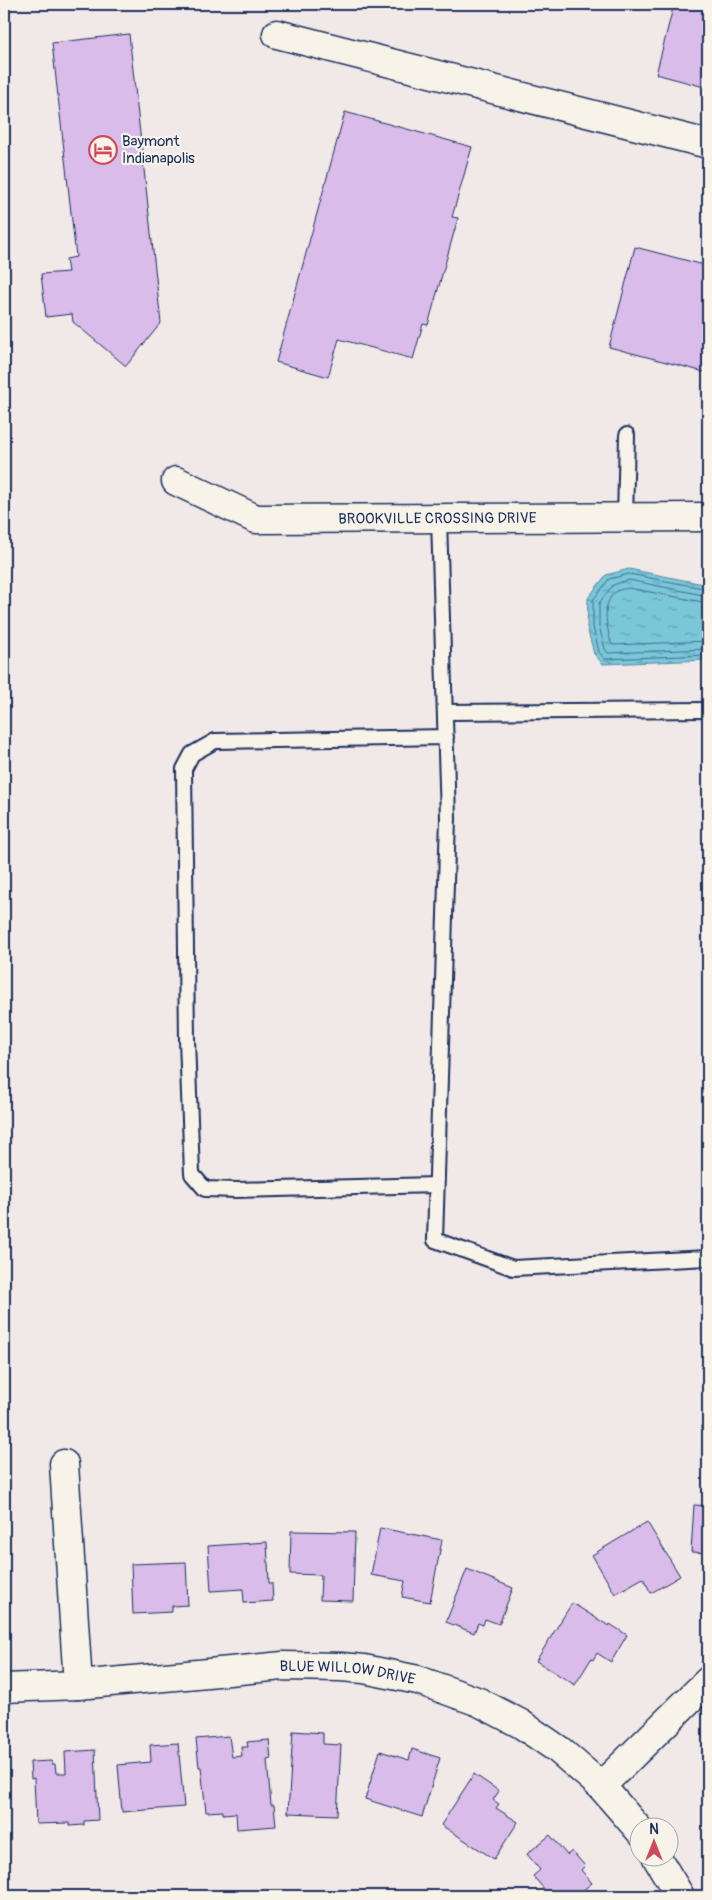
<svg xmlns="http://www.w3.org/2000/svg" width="712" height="1900" viewBox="0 0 712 1900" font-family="Pangolin,sans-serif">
<defs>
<pattern id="water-ripples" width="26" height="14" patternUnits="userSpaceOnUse" patternTransform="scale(1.25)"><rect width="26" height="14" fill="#7ac7d8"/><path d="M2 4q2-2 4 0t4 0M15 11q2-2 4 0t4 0" fill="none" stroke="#63a2b2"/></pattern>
</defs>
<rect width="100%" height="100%" fill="#f1e8e8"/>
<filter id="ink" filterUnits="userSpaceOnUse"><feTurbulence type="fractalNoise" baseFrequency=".02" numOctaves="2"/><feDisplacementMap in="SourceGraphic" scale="10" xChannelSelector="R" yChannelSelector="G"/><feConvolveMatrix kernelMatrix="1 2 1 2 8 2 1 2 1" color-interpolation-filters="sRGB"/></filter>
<g filter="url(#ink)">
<path fill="url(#water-ripples)" stroke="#548aa7" d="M629 569 708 585V660L603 664 594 654 587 627 588 598 606 575Z"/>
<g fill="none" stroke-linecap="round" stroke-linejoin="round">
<path stroke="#416c8f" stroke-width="1" d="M708 589 629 574 609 579 593 600V627L599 652 605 659 708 655
M708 596 629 580 613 585 599 603V626L605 649 608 653 708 649
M708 603 629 588C626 589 620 589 617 591 600 602 607 627 611 643L613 645 708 641"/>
</g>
<path fill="#d9bce9" stroke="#1b2f5e" d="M674 4H700L708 6V88L656 74Z
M129 34 161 323 126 366 73 322 72 314 46 317 41 274 68 272 66 259 76 257 52 43Z
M345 112 472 147 452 217 458 218 428 325 423 324 413 359 339 339 328 377 276 362Z
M635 247 708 266V373L609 347Z
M694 1505 708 1506V1553L691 1552Z
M647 1522 680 1576 651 1593 643 1578 615 1594 592 1555Z
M380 1528 442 1540 430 1602 402 1597 405 1581 371 1575Z
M291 1531 355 1532 353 1601 320 1600 321 1575 290 1574Z
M267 1542 269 1583H272L273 1601 244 1603 243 1589 211 1591 208 1546Z
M186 1562 188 1605 172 1606V1612L133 1614 131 1564Z
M467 1569 513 1588 499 1624 485 1619 483 1625 478 1623 474 1633 446 1622Z
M572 1603 609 1626 610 1624 627 1635 611 1662 597 1653 593 1660 591 1659 575 1685 536 1661Z
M293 1731 323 1733V1744L341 1745 337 1815 288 1813Z
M229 1736 232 1757 242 1756 241 1747H248L247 1742 269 1740 271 1759 267 1760 271 1805H274L276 1826 237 1829 236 1813 223 1814V1811L206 1812 201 1767H199L196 1739Z
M178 1743 184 1807 122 1812 118 1765 151 1762 150 1745Z
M412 1749 440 1758 422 1817 365 1799 380 1751 409 1760Z
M95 1750 98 1820 84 1821V1825L69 1826V1823L36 1824 34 1778 31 1779 30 1762 52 1761V1764H55L56 1773H66L65 1752Z
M474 1774 499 1791 493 1800 499 1804 496 1808 518 1822 494 1859 441 1825Z
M550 1835 567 1855 572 1851 585 1866 581 1870 592 1883 576 1896H550L533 1876 540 1870 527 1854Z"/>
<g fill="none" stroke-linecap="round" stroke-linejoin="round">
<defs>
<path id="lane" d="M439 519 448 818 435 1240 513 1268 708 1258
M625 519 627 435
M445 712 708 710
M436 1185 237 1190 205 1189 192 1174 187 1040 184 769 192 754 215 741 446 737"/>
<g id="street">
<path d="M277 34 708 144"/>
<path id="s1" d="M176 481 256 519 708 517"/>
<path d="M64 1464 78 1685"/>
<path id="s2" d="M4 1688 78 1685 283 1666 341 1667 364 1669 418 1680 479 1702 521 1724 559 1750 601 1786 640 1831"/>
<path d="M601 1786 708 1681"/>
<path d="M657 1858 680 1896"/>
</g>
</defs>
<use href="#lane" stroke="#1b2f5e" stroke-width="18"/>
<use href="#street" stroke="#1b2f5e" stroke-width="31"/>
<use href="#lane" stroke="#f7f3e8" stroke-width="14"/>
<use href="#street" stroke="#f7f3e8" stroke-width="28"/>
</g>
</g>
<defs>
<symbol id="hotel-ring" viewBox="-11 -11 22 22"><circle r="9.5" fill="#f7f3e8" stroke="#d1495b" stroke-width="1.5"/><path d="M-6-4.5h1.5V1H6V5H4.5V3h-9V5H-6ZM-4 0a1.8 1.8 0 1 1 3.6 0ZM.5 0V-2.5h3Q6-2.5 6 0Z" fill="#d1495b"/></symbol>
</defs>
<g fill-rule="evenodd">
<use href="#hotel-ring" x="87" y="134" width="32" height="32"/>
</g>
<g text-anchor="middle" stroke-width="4.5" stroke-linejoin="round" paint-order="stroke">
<g font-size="15" fill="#1b2f5e" stroke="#f7f3e8" text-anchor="start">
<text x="122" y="146">Baymont<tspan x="122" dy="17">Indianapolis</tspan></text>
</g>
<g font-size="15" fill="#1b2f5e" stroke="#f7f3e8">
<text dy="5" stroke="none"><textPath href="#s1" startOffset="270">BROOKVILLE CROSSING DRIVE</textPath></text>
<text dy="5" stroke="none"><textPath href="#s2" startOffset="345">BLUE WILLOW DRIVE</textPath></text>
</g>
</g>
<rect width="712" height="1900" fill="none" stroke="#f7f3e8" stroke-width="20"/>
<rect x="10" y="10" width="692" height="1880" fill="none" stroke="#1b2f5e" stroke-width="2" filter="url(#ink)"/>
<g transform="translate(654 1842)"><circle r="24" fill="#f7f3e8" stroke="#9fa5b1"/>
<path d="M0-4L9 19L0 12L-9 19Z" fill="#d1495b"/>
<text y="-8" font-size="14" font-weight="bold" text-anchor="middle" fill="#1b2f5e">N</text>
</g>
</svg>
